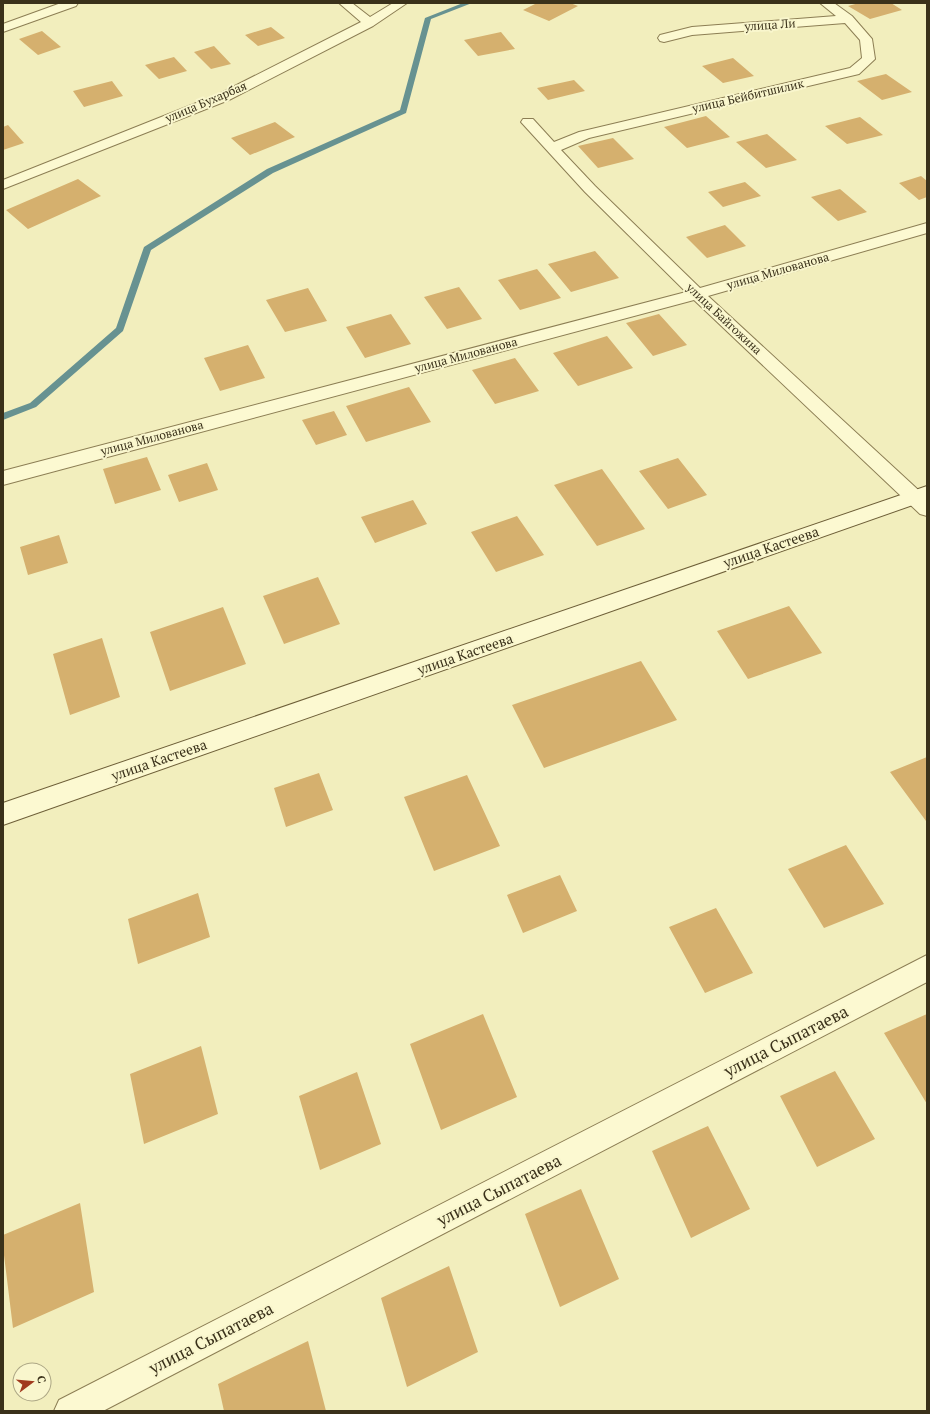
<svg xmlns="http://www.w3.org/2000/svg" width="930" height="1414" viewBox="0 0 930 1414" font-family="'PT Serif',serif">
<rect width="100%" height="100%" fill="#f2eebd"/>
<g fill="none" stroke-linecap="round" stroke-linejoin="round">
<path fill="#679291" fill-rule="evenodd" d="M463 3H472L431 19 406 113 273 173 151 250 123 331 36 407 3 420V413L30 403 116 328 144 247 267 169 400 110 425 18Z"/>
</g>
<path fill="#d5b06e" d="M537 3H570L578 6 549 21 523 10Z
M859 3H891L902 10 870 19 848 6Z
M271 27 285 38 258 46 245 35Z
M42 31 61 47 38 55 19 39Z
M501 32 515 49 478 56 464 40Z
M214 46 231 64 211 69 194 52Z
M174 57 187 71 159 79 145 65Z
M733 58 754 76 723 83 702 66Z
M886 74 912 92 882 100 857 81Z
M574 80 585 91 548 100 537 88Z
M112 81 123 96 84 107 73 91Z
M706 116 730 137 687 148 664 127Z
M860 117 883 135 847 144 825 126Z
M275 122 295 137 250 155 231 138Z
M8 125 24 143 3 150V127Z
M767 134 797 160 766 168 736 142Z
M613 138 634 159 598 168 578 146Z
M921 176 927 181V197L919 200 899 183Z
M78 179 101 196 28 229 6 210Z
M745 182 761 196 723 207 708 192Z
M840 189 867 212 838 221 811 197Z
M725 225 746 246 707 258 686 237Z
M595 251 619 278 571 292 548 264Z
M537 269 561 298 520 310 498 280Z
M459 287 482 319 447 329 424 297Z
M308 288 327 321 285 332 266 300Z
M391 314 411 344 365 358 346 327Z
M659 314 687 345 653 356 626 323Z
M607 336 633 368 578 386 553 353Z
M248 345 265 378 220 391 204 358Z
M515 358 539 391 495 404 472 370Z
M409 387 431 422 366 442 346 406Z
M334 411 347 435 316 445 302 420Z
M147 457 161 490 115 504 103 469Z
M678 458 707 495 668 509 639 471Z
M207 463 218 490 179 502 168 475Z
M602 469 645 529 597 546 554 485Z
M413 500 427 524 375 543 361 517Z
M517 516 544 555 496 572 471 532Z
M59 535 68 563 28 575 20 547Z
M318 577 340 624 284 644 263 596Z
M789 606 822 653 748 679 717 631Z
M223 607 246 664 170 691 150 632Z
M102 638 120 697 70 715 53 654Z
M641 661 677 720 544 768 512 705Z
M927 757V821H926L890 772Z
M319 773 333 810 286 827 274 788Z
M467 775 500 846 434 871 404 797Z
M846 845 884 904 824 928 788 869Z
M560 875 577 911 523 933 507 895Z
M198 893 210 937 138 964 128 919Z
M716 908 753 973 705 993 669 927Z
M483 1014 517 1097 441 1130 410 1044Z
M927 1014V1104L884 1033Z
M201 1046 218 1114 144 1144 130 1074Z
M835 1071 875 1139 817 1167 780 1096Z
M357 1072 381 1144 320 1170 299 1096Z
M708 1126 750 1209 691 1238 652 1151Z
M581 1189 619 1279 560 1307 525 1214Z
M80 1203 94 1292 13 1328 3 1247V1235Z
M449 1266 478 1352 407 1387 381 1298Z
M308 1341 326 1411H224L218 1384Z"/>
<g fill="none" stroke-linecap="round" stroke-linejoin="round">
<defs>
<path id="street" d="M61 3H78L76 6 3 32V24Z
M339 3H352L370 17 393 3H407L373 26 229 100 3 189V180L219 94 361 22Z
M820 3H834L852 16 872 39 875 59 859 74 589 138 561 150 595 186 700 288 927 223V233L708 296 927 498V516L920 514 694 300 3 485V471L686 292 585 192 521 122 523 119H533L554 142 579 132 850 68 862 58 860 40 845 23 692 35 664 42 660 41 658 38 660 35 692 27 836 16Z
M927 955V982L103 1411H54L59 1400Z"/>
<path id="secondary" d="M927 486V500L3 825V803Z"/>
</defs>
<use href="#street" stroke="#8c7e54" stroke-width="2"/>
<use href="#secondary" stroke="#6e5f38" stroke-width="2"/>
<use href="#street" fill="#fcf9d1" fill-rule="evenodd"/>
<use href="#secondary" fill="#fcf9d1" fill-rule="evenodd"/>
</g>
<g text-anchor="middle" stroke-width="4" stroke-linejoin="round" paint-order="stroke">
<g font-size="12" fill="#3a311a" stroke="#f9f6cd">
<text transform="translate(770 25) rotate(-4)" y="4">улица Ли</text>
<text transform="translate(748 96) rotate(-13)" y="4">улица Бейбитшилик</text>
<text transform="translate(206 102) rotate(-23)" y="4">улица Бухарбая</text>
<text transform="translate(778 271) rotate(-16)" y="4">улица Милованова</text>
<text transform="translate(724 319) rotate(43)" y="4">улица Байгожина</text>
<text transform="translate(466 355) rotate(-15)" y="4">улица Милованова</text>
<text transform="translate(152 438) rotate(-15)" y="4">улица Милованова</text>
</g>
<g font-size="14" fill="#3a311a" stroke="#f9f6cd">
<text transform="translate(771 547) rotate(-19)" y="5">улица Кастеева</text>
<text transform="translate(465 654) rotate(-19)" y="5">улица Кастеева</text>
<text transform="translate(159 760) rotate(-19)" y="5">улица Кастеева</text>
</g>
<g font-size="17" fill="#3a311a" stroke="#f9f6cd">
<text transform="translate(786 1041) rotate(-27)" y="6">улица Сыпатаева</text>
<text transform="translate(499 1190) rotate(-27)" y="6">улица Сыпатаева</text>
<text transform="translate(211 1338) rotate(-27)" y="6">улица Сыпатаева</text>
</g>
</g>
<rect width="930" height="1414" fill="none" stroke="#3a311a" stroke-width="8"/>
<g transform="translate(32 1382) rotate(74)"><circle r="19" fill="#f9f6cd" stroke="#ada785"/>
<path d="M0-3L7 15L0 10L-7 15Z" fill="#a13a1e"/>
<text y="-6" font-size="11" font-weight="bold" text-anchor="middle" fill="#3a311a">С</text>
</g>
</svg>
